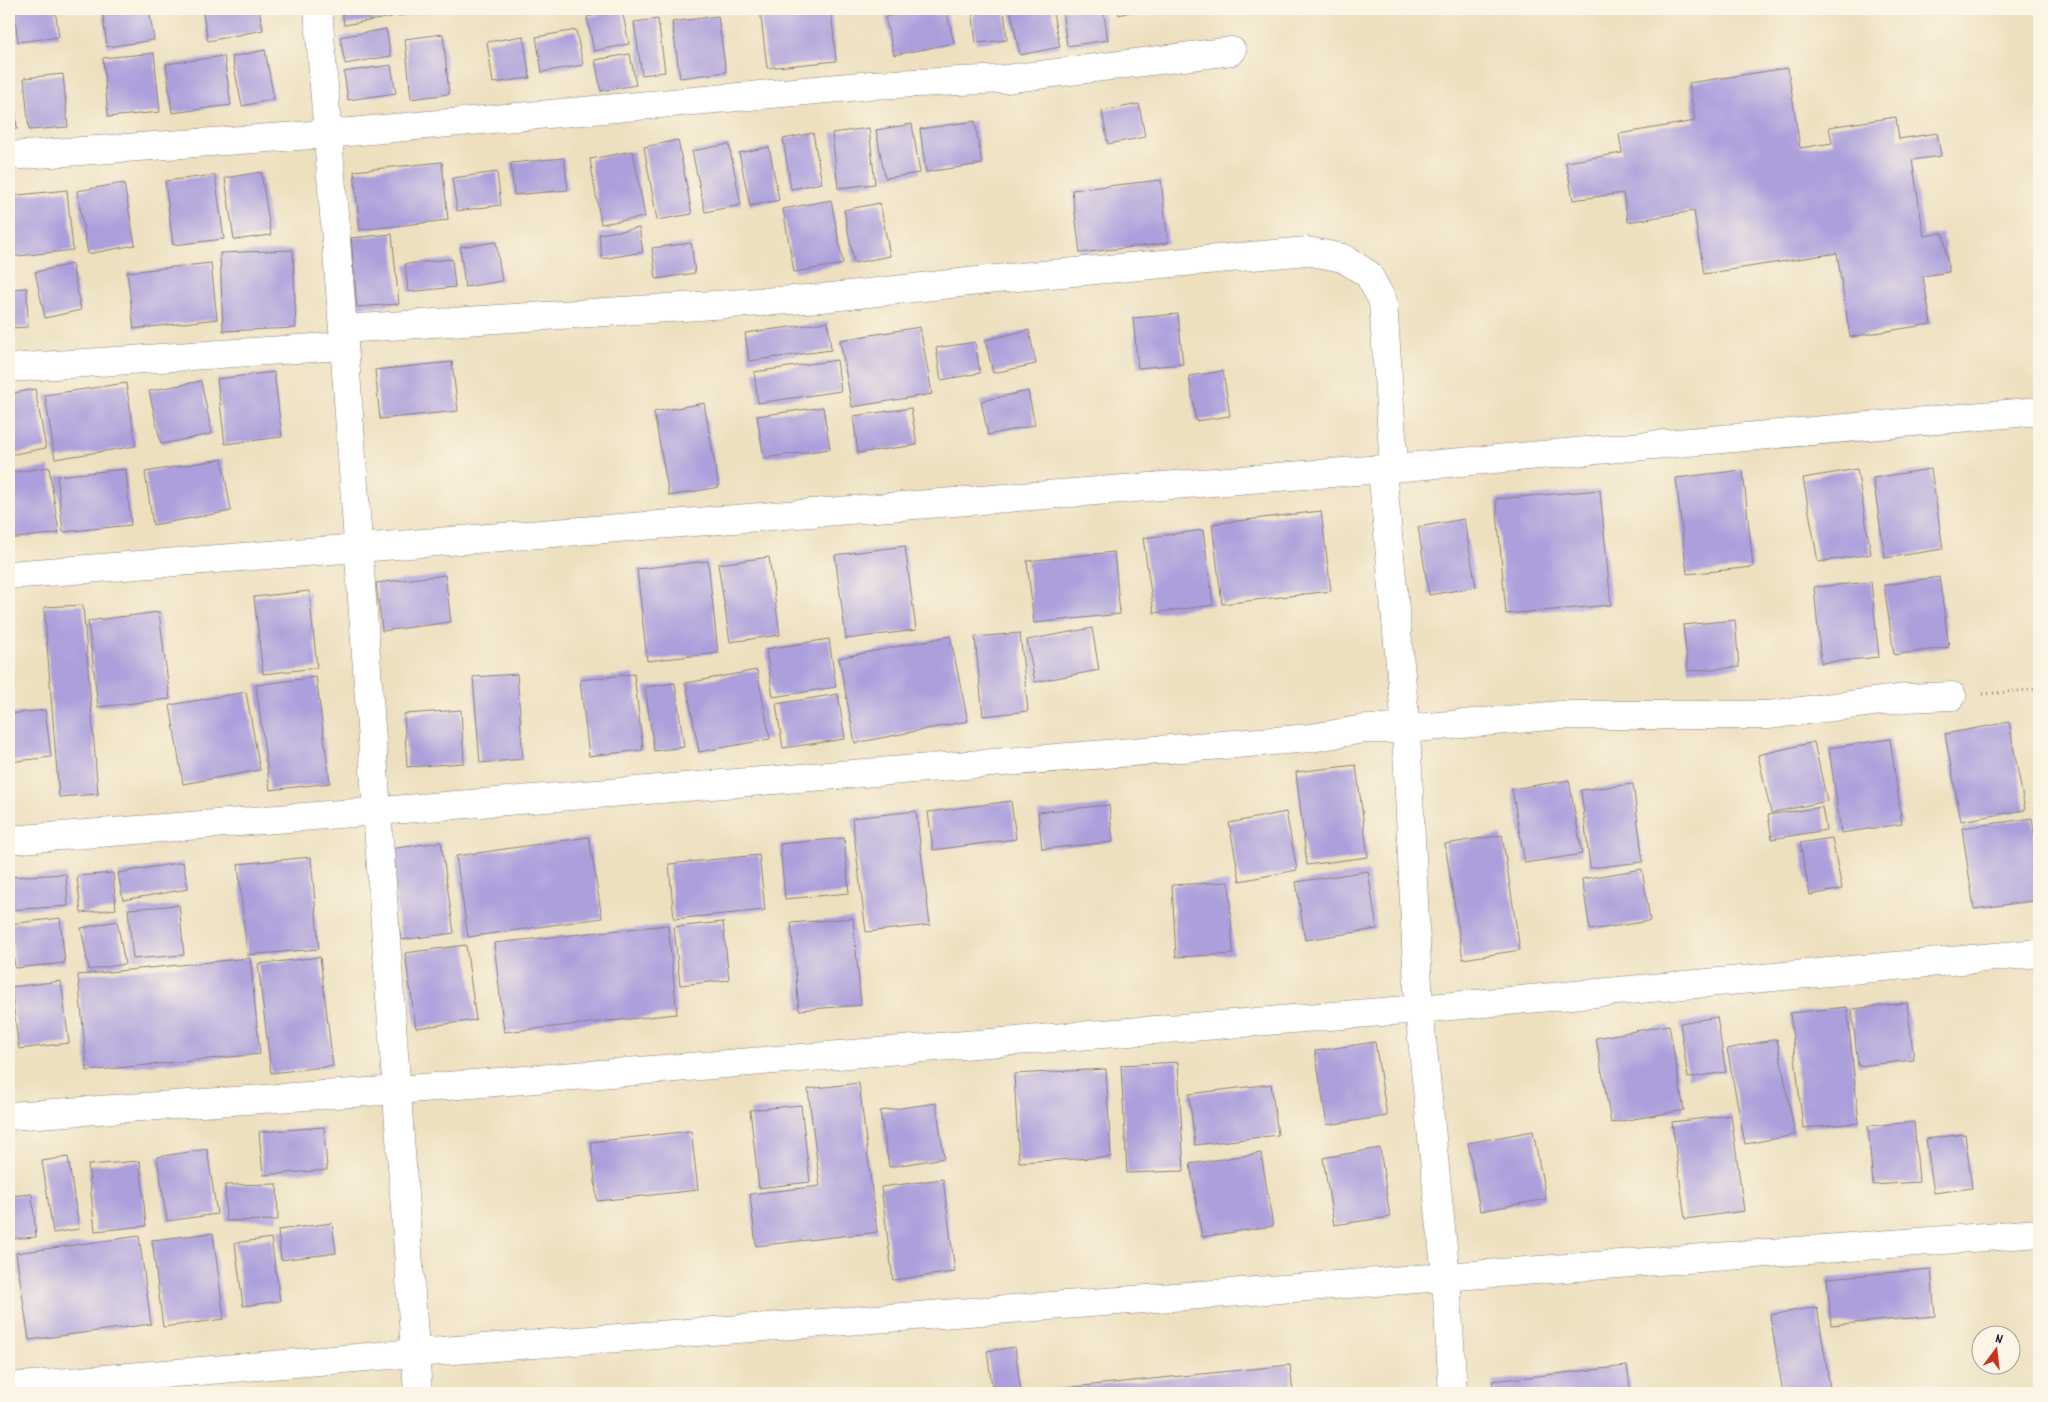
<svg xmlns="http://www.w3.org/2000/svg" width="2048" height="1402" viewBox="0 0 2048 1402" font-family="Dekko,sans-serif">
<rect width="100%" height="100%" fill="#fcf5e5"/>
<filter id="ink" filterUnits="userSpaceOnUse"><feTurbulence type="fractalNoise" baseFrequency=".02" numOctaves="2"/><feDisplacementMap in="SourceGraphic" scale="10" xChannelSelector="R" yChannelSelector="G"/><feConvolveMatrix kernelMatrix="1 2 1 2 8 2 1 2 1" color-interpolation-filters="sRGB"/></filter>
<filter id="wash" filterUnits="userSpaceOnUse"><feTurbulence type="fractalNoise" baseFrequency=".0096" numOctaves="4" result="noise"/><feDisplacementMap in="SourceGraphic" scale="20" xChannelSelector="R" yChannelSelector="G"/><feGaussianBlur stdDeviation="1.12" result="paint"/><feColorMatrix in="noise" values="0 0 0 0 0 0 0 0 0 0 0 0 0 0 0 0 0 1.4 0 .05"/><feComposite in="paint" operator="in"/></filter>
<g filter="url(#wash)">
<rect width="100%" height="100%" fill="#ede0bf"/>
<g id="blocks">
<path fill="#ac9fdc" d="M14 9H55L59 37 18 42Z
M102 9H149L154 40 107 47Z
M202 9H259L263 30 208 41Z
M342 9H391L392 17 344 25Z
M398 9H436V11L398 16Z
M760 9H831L836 61 767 68Z
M924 9H946L954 43 894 55 885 17Z
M972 9H1004L1007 40 976 43Z
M1010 9H1052L1060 47 1020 55Z
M1062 9H1103L1108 40 1067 46Z
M1118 9H1140L1119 15Z
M622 10 629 44 594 51 587 17Z
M718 16 726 72 680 78 672 22Z
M658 19 665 72 642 75 634 22Z
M386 29 391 56 345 64 340 37Z
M576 30 583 65 542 72 536 37Z
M443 34 449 94 411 99 405 39Z
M523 36 530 78 493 83 487 42Z
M265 50 274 99 242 106 232 57Z
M154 53 160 112 108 117 103 58Z
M630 54 636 85 601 91 595 60Z
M224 56 231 105 172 113 166 64Z
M391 65 396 93 348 100 344 72Z
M1788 68 1800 148 1832 143 1829 127 1896 117 1899 139 1937 133 1941 156 1912 160 1924 236 1943 233 1949 272 1923 276 1931 324 1850 337 1837 253 1704 274 1694 211 1628 222 1623 193 1573 200 1566 162 1622 153 1619 134 1695 121 1689 83Z
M63 74 68 127 29 130 24 78Z
M9 75H12L17 129 9 130Z
M1139 104 1145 137 1108 144 1102 111Z
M975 121 982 164 926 172 920 129Z
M912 124 920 173 885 178 876 130Z
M869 128 875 184 838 188 832 133Z
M813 133 822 183 791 189 783 139Z
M678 140 692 214 657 220 644 147Z
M729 144 741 205 705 212 692 151Z
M769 147 779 200 750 206 739 153Z
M633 151 645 217 601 224 590 159Z
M564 158 568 190 514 195 511 163Z
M442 162 448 220 360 230 354 171Z
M261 172 271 235 234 240 225 178Z
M497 172 501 205 457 211 452 178Z
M215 175 224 239 173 245 165 181Z
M1161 180 1168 243 1080 253 1072 190Z
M124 183 135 245 88 254 77 191Z
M67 190 73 250 9 257V196Z
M831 200 843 264 794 272 783 209Z
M880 203 890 256 854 263 844 210Z
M639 228 643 252 602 259 599 234Z
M392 234 399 304 357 307 351 238Z
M496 242 502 281 465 287 460 247Z
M691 243 695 273 656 279 652 248Z
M293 250 296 328 223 331 220 253Z
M452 259 455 287 408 292 405 264Z
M211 263 217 319 134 329 127 272Z
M72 264 81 310 45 318 35 272Z
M27 288 28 327 9 328V289Z
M1178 314 1183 364 1138 368 1133 318Z
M828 322 831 350 749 361 745 333Z
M920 327 932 394 852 407 840 340Z
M1029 330 1036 364 993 373 985 340Z
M975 342 980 373 941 380 936 348Z
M837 360 841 391 758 403 754 372Z
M452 362 458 411 380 419 375 370Z
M1223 371 1230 416 1196 421 1189 376Z
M274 372 282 437 225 444 217 379Z
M201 381 212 434 161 444 149 391Z
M126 383 136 446 55 459 45 395Z
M35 389 46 448 9 455V394Z
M1028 391 1035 425 988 435 981 401Z
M704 403 719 487 669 496 654 412Z
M823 407 830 449 764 458 757 416Z
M911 408 917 445 858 453 853 416Z
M222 459 231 511 153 525 145 472Z
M49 467 59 533 9 539V473Z
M126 469 131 525 63 532 57 476Z
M1857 469 1871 554 1818 562 1803 478Z
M1931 469 1943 549 1885 558 1873 478Z
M1743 470 1753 567 1687 574 1676 478Z
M1600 490 1611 605 1506 614 1496 499Z
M1321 511 1331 591 1222 604 1212 524Z
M1464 519 1476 587 1429 595 1418 527Z
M1203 530 1213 605 1154 613 1143 538Z
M905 546 916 630 846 639 835 555Z
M1114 552 1120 614 1034 623 1027 561Z
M769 557 780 635 730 642 718 564Z
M708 561 718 653 647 661 637 569Z
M445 575 451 622 382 631 376 583Z
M1939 577 1949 647 1894 655 1884 585Z
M1871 582 1879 657 1821 663 1814 587Z
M309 591 317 668 263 674 254 597Z
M83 605 98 794 59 797 44 607Z
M159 612 170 699 98 707 88 621Z
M1735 620 1739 667 1688 671 1683 625Z
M1092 628 1099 670 1035 682 1027 640Z
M1020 633 1028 711 983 716 975 637Z
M950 636 968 721 855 743 839 658Z
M829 639 836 687 773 697 766 649Z
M757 670 770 739 699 752 686 683Z
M517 674 523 759 480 763 473 677Z
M634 674 643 750 589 756 580 680Z
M316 677 330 783 270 790 256 685Z
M675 683 684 747 654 751 645 687Z
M246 692 260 770 183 784 170 705Z
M838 694 845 739 783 748 776 704Z
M45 710 51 757 9 762V714Z
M461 710 464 763 407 767 404 714Z
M2009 722 2025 810 1961 821 1945 734Z
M1890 739 1902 824 1841 833 1829 748Z
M1814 742 1827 801 1771 813 1758 755Z
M1356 765 1368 857 1307 865 1296 772Z
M1569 780 1582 854 1525 863 1512 789Z
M1633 784 1643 862 1590 868 1581 790Z
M1011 801 1016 839 933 850 928 812Z
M1109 805 1113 842 1042 849 1038 812Z
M1822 807 1826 830 1772 839 1768 815Z
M916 811 930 925 866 932 852 818Z
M1286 812 1297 870 1240 881 1229 823Z
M2032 818 2039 867V900L1974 909 1962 828Z
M1502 835 1520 950 1463 959 1445 844Z
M589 837 602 918 468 937 456 856Z
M844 838 849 893 785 899 780 844Z
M1832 838 1842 889 1810 895 1800 843Z
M441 842 454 933 401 940 389 849Z
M759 855 765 910 674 919 669 864Z
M311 857 319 949 247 955 238 864Z
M183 862 188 889 123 900 118 873Z
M1642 869 1650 921 1590 930 1582 879Z
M1368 871 1377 929 1305 940 1296 882Z
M113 873 116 909 81 913 77 876Z
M66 874 68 906 9 910V877Z
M1229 882 1233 954 1176 957 1172 885Z
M179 905 184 955 133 959 128 909Z
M60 918 65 963 15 968 10 924Z
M853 918 861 1005 799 1010 791 923Z
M117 921 125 964 89 970 81 928Z
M723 922 729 980 680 985 674 927Z
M668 925 677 1014 504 1032 494 943Z
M466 945 476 1020 416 1028 405 953Z
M320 957 333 1066 271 1073 258 964Z
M250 958 260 1054 87 1071 78 975Z
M61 981 69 1043 19 1049 11 987Z
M1907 1003 1914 1060 1858 1066 1852 1009Z
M1847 1007 1859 1123 1803 1128 1790 1013Z
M1717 1017 1726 1072 1688 1078 1680 1023Z
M1669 1025 1684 1110 1611 1123 1596 1038Z
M1777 1039 1795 1135 1745 1144 1727 1049Z
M1375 1042 1387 1116 1327 1125 1315 1051Z
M1178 1062 1184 1171 1127 1173 1121 1065Z
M1106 1069 1111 1157 1019 1162 1014 1074Z
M859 1083 877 1232 756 1246 750 1194 820 1186 808 1089Z
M1271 1084 1278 1135 1195 1145 1189 1094Z
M936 1103 944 1158 889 1167 880 1111Z
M801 1105 810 1182 759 1188 750 1110Z
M1731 1115 1744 1211 1685 1219 1672 1122Z
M1914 1122 1919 1182 1873 1185 1868 1126Z
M324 1127 327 1170 263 1175 259 1132Z
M691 1131 698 1190 597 1201 591 1142Z
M1533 1131 1546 1199 1480 1211 1468 1143Z
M1965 1134 1972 1188 1934 1193 1926 1139Z
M1380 1148 1390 1217 1334 1225 1323 1158Z
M207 1149 217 1214 167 1221 157 1157Z
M1261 1153 1273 1226 1202 1237 1190 1164Z
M68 1157 79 1229 53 1233 42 1161Z
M140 1161 146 1226 95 1231 88 1165Z
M943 1179 955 1272 893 1280 881 1187Z
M277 1184 278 1220 226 1221 225 1185Z
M32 1194 36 1237 9 1239V1196Z
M332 1223 336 1253 281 1260 278 1230Z
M213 1233 224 1319 163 1327 152 1240Z
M139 1236 151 1324 29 1340 16 1253Z
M271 1238 280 1301 243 1306 235 1243Z
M1931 1269 1935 1316 1831 1325 1827 1278Z
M1817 1307 1830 1387 1795 1393H1783L1770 1315Z
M1015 1347 1021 1393H993L987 1351Z
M1290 1365 1293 1393H1024V1392Z
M1627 1366 1631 1393H1494L1492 1381Z"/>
</g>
</g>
<g filter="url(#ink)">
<use href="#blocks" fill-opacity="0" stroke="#88817d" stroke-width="1"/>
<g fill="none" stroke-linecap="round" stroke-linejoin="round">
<defs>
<path id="minor" d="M318 9 343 329 418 1393
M9 156 327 134 872 85 1006 79 1232 51
M343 329 822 298 996 279 1307 251 1343 258 1368 274 1383 301 1394 467
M9 368 343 346
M1382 469 1406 729 1419 1009 1446 1277 1453 1393
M9 575 1382 469 2039 411
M9 840 1311 738 1364 729H1406L1561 715H1768L1906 698 1952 696
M9 1116 397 1090 1419 1009 2039 953
M9 1387 415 1353 2039 1233"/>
</defs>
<use href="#minor" stroke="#88817d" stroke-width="29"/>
<path stroke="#88817d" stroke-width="3" stroke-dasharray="1 4" stroke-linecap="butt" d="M1983 694 2039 689"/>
<use href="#minor" stroke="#fff" stroke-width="28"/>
</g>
</g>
<rect width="2048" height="1402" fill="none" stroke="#fcf5e5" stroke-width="30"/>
<g transform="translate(1996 1350) rotate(15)"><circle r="24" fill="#fcf5e5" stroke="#a5a1a1"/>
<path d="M0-4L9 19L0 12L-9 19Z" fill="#c8321e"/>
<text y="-8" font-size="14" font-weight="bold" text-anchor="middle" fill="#22223b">N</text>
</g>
</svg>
